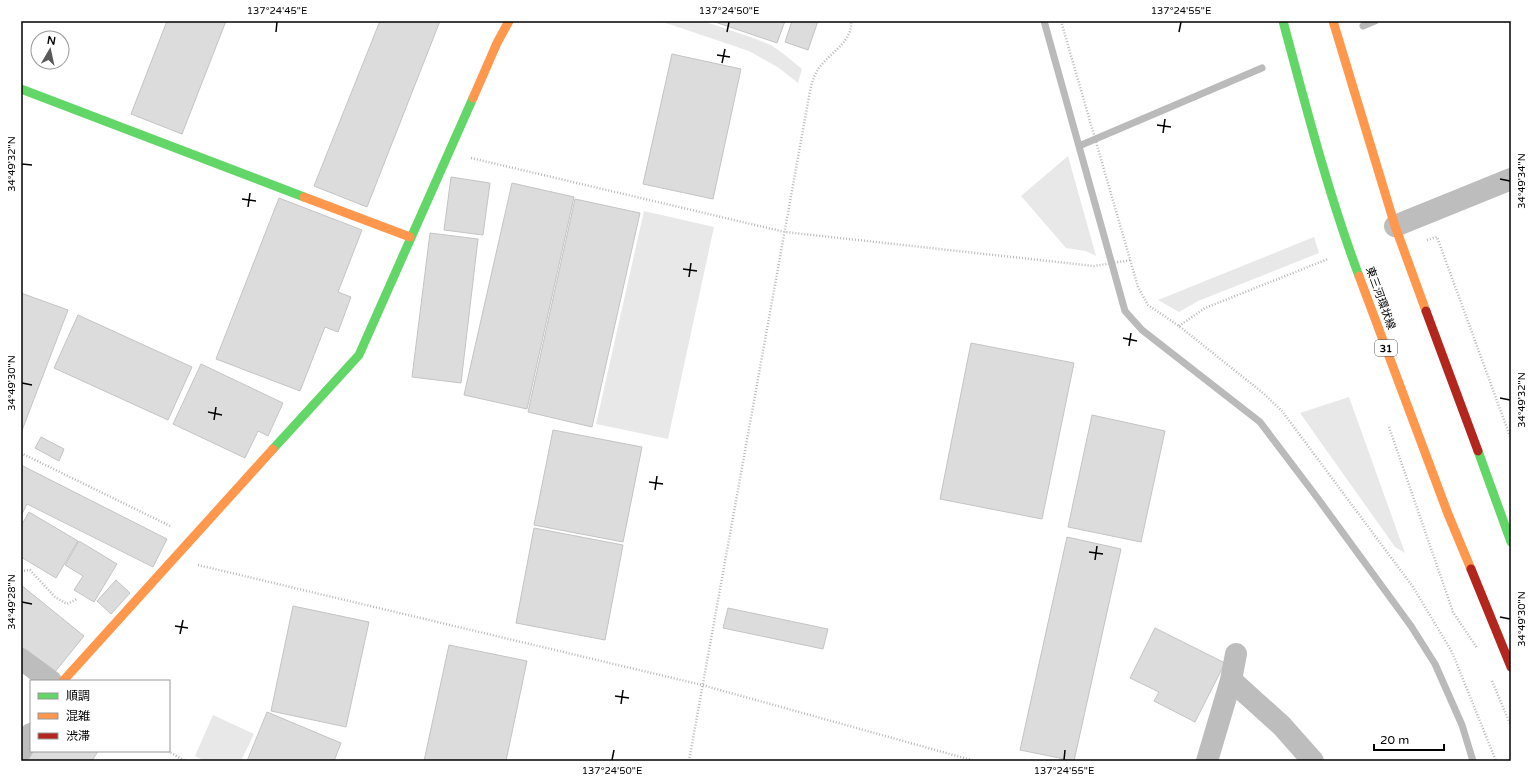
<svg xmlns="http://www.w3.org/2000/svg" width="1532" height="782" viewBox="0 0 1532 782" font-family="'Varela Round','Noto Sans JP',sans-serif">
<rect width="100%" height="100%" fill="#fff"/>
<path fill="#e8e8e8" d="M660 21H703L753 38 771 45 785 55 802 69 798 83 779 68 749 51Z
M1068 156 1096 256 1086 251 1066 248 1021 196Z
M644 211 714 227 668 439 596 424Z
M1314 237 1319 253 1198 301 1179 312 1158 300Z
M1349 397 1405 553 1395 547 1300 413Z
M213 715 254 734 241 761H205L195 756Z"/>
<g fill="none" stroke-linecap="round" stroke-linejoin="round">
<path stroke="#bababa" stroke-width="7" d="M1044 21 1125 311 1142 330 1260 422 1316 496 1411 626 1435 664 1462 725 1473 761
M1363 26 1375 21
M1079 146 1262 68"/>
</g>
<path fill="#dcdcdc" stroke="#c4c4c4" d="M167 21H226L182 134 131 114Z
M380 21H440L367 207 314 186Z
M712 21H785L777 43Z
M792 21H818L808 50 785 42Z
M672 54 741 69 713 199 643 184Z
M451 177 490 183 483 235 444 230Z
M512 183 574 197 527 409 464 395Z
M279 198 362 230 338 292 351 297 338 332 325 327 300 391 216 359Z
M575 199 640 213 592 427 528 412Z
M430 233 478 239 461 383 412 377Z
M21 293 68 310 21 433Z
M78 315 192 367 168 420 54 368Z
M971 343 1074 363 1042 519 940 499Z
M201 364 283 403 268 436 258 431 245 458 173 424Z
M1092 415 1165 431 1141 542 1068 527Z
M553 430 642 447 623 542 534 525Z
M41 437 64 449 59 461 35 448Z
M21 465 167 539 153 567 27 504 21 516Z
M29 512 78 541 56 578 21 557V526Z
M534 528 623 545 605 640 516 623Z
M1067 537 1121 549 1074 761 1020 750Z
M79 541 117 564 94 602 74 590 83 576 65 565Z
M116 580 130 593 111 614 97 601Z
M21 585 84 636 54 673 21 647Z
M293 606 369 622 346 727 271 711Z
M728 608 828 629 823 649 723 628Z
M1155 628 1225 663 1195 722 1154 701 1159 692 1130 678Z
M449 645 527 661 506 761H424Z
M267 712 341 743 334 761H247Z
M33 751H98L92 761H28Z"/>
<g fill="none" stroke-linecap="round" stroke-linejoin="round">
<path stroke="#b8b8b8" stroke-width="2.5" stroke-dasharray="1 2" stroke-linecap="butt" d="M1061 21 1138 287 1148 305 1179 326 1263 393 1282 411 1413 587 1452 652 1496 761
M471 158 785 232 1094 266 1131 260
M1427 240 1437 237 1511 439
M1179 326 1205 308 1328 259
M1389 427 1453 612 1477 648
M21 453 170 526
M198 565 702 685 975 761
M21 571 30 570 55 597 67 604 77 599
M1492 681 1511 726
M168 751 185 761
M689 761 810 91C812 82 814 75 819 68 830 52 853 42 851 21"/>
<path stroke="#bdbdbd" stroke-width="22" d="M1395 226 1511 179
M21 659 51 681
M1231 680 1282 726 1313 761
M21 751 31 734
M1207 761 1231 680 1236 654"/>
<path stroke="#63d668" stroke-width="9" d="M1283 21C1306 107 1328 193 1359 276
M21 89 304 197
M273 449 359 355 473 98
M1478 451 1511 542"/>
<path stroke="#ff974d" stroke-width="9" d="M1333 21 1395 226 1426 311
M473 98 497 43 509 21
M304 197 410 237
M1359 276 1448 514 1471 569
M63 681 273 449"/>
<path stroke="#b3261e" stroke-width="9" d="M1426 311 1478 451
M1471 569 1511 667"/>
</g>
<path fill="none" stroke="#000" stroke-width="1.5" d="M276 32 277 22M727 32 729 22M1179 32 1181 22M717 55 730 57M722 63 725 49M1157 125 1171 127M1163 133 1165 119M22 164 32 165M1500 179 1510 181M242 199 256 201M248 207 250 193M683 269 697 271M689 277 691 263M1123 338 1137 341M1129 346 1131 333M22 383 32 385M1500 398 1510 400M208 412 222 415M214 420 216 407M649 482 663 484M655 490 657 476M1089 552 1103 554M1095 560 1097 546M22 602 32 604M1500 617 1510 619M175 626 188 628M180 634 183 620M615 696 629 698M621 704 623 690M612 760 614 750M1064 760 1065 750"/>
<g text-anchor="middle" stroke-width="3.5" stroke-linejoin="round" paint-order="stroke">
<rect fill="#fff" stroke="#4c4c4c" stroke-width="1" x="1375" y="340" width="22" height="16" rx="3"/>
<g font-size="10" font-weight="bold" fill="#000">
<text x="1386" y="352">31</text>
</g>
<g font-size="11" fill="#000" stroke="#fff">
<text transform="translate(1381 298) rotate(70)" y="4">東三河環状線</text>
</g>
</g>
<rect width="1532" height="782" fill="none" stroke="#ffffff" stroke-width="44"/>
<rect x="30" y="680" width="140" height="72" fill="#ffffff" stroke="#999999"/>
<rect x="38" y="693" width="20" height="6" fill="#63d668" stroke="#999999"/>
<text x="66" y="700" font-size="12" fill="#000000">順調</text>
<rect x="38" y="713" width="20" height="6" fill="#ff974d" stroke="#999999"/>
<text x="66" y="720" font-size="12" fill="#000000">混雑</text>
<rect x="38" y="733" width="20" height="6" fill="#b3261e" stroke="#999999"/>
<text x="66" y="740" font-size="12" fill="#000000">渋滞</text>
<g transform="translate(50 50) rotate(9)"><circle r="19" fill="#ffffff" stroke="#999999"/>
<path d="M0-3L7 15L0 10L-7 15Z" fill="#595959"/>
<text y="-6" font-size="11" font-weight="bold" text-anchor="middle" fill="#000000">N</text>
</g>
<path d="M1374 744v6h70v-6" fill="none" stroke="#000000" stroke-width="2"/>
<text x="1380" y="744" font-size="12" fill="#000000" stroke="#ffffff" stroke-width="3" paint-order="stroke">20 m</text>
<rect x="22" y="22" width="1488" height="738" fill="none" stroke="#000" stroke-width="1.5"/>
<g font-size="10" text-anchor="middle" fill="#000">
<text x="277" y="14">137°24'45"E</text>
<text x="729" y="14">137°24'50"E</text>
<text x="1181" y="14">137°24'55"E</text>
<text transform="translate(11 164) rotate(-90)" y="4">34°49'32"N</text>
<text transform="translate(1521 181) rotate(-90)" y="4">34°49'34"N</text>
<text transform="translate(11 383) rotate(-90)" y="4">34°49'30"N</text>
<text transform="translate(1521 400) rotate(-90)" y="4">34°49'32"N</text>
<text transform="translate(11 602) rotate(-90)" y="4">34°49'28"N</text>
<text transform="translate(1521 619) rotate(-90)" y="4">34°49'30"N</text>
<text x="612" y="774">137°24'50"E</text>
<text x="1064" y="774">137°24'55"E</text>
</g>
</svg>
